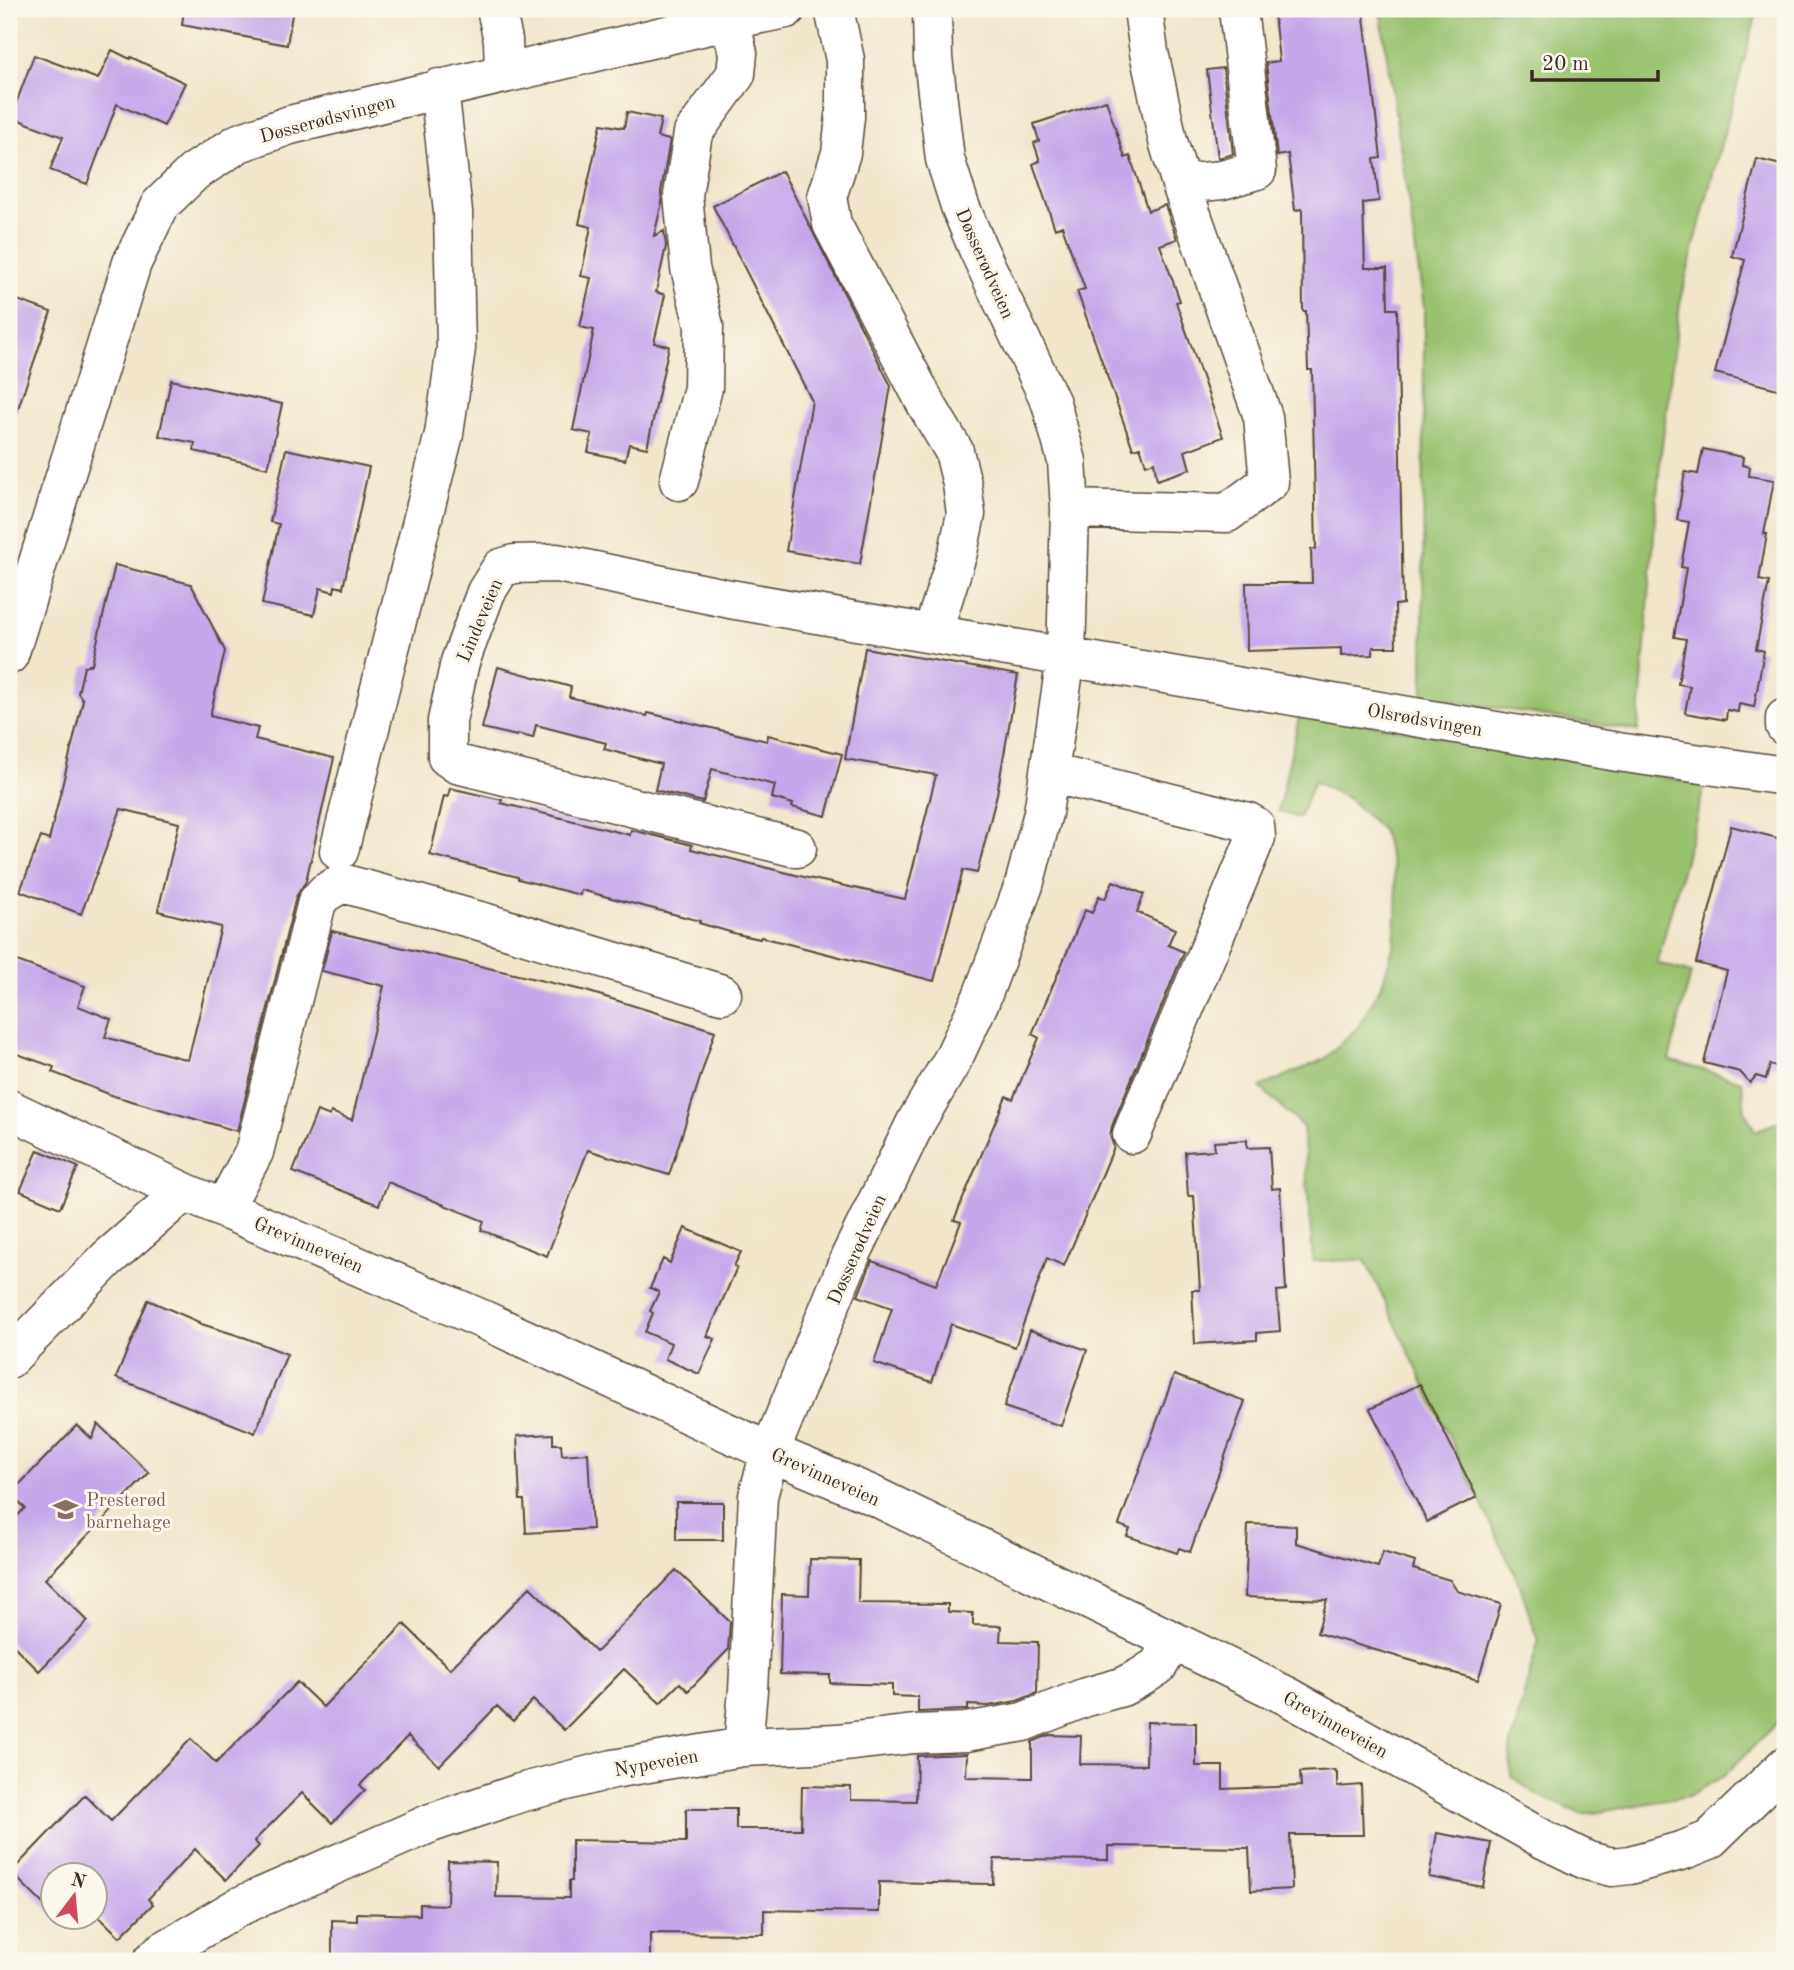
<svg xmlns="http://www.w3.org/2000/svg" width="1794" height="1970" viewBox="0 0 1794 1970" font-family="'Old Standard TT',serif">
<rect width="100%" height="100%" fill="#fbf7ec"/>
<filter id="ink" filterUnits="userSpaceOnUse"><feTurbulence type="fractalNoise" baseFrequency=".0143" numOctaves="2"/><feDisplacementMap in="SourceGraphic" scale="14" xChannelSelector="R" yChannelSelector="G"/><feConvolveMatrix kernelMatrix="1 2 1 2 8 2 1 2 1" color-interpolation-filters="sRGB"/></filter>
<filter id="wash" filterUnits="userSpaceOnUse"><feTurbulence type="fractalNoise" baseFrequency=".00686" numOctaves="4" result="noise"/><feDisplacementMap in="SourceGraphic" scale="28" xChannelSelector="R" yChannelSelector="G"/><feGaussianBlur stdDeviation="1.57" result="paint"/><feColorMatrix in="noise" values="0 0 0 0 0 0 0 0 0 0 0 0 0 0 0 0 0 1.4 0 .05"/><feComposite in="paint" operator="in"/></filter>
<g filter="url(#wash)">
<rect width="100%" height="100%" fill="#f1e6cb"/>
<path fill="#98c16d" stroke="#6a7646" stroke-width="2" d="M1380 9H1758L1711 181 1681 296 1660 461 1638 731 1423 696 1424 307Z
M1300 713 1470 741 1705 785 1657 963 1691 973 1669 1060 1742 1081 1745 1112 1755 1131 1785 1119V1715L1724 1776 1688 1796 1583 1815 1535 1794 1511 1776 1510 1748 1538 1641 1520 1585 1365 1260 1313 1261 1303 1127 1260 1087 1325 1059 1358 1027 1383 982 1394 944 1397 903 1393 867 1382 830 1349 799 1314 781 1299 818 1278 811Z"/>
<g id="blocks">
<path fill="#c5a8eb" d="M184 9H293L287 45 182 25Z
M1277 9H1363L1381 158 1374 159 1379 201 1363 203 1365 268H1387L1388 309H1397L1403 604 1395 605 1396 647H1373V655L1341 656V648L1247 651 1246 583H1312L1311 549H1316L1312 370H1308L1306 311H1303L1302 209 1295 210 1288 154 1277 156 1266 63 1279 61 1274 14 1277 13Z
M112 50 130 59 131 57 185 83 164 126 117 104 87 184 50 170 63 137 11 117 34 55 98 79Z
M1223 68 1233 154 1218 158 1207 70Z
M1106 100 1125 158 1130 156 1148 211 1165 205 1177 239 1160 245 1180 301 1176 302 1223 437 1185 451 1190 469 1157 480 1154 462 1146 465 1140 447 1133 449 1077 291 1085 289 1062 226 1055 229 1033 164 1040 161 1034 143 1039 141 1034 124Z
M627 112 661 119 657 137 670 140 661 192 662 202 654 236 664 231 666 246 656 292 665 295 654 343 669 346 647 448 629 444 625 460 588 452 592 434 573 430 594 330 580 327 591 278 581 276 591 227 579 224 601 124 624 128Z
M1757 159 1785 166V391L1715 373 1745 260 1732 256Z
M782 171 891 386 860 564 786 551 812 401 713 206Z
M9 297 51 312 14 420 9 419Z
M171 380 282 404 268 468 194 451 195 443 159 436Z
M286 449 369 467 343 588 335 586 334 592 320 588 314 615 262 604 279 524 270 522Z
M1703 449 1743 457 1742 465 1750 467 1749 476 1774 480 1764 534H1767L1759 580 1769 582 1756 649 1764 651 1754 707 1739 704 1738 712 1727 710 1726 720 1685 713 1690 686 1678 684 1686 639 1674 637 1686 568 1681 567 1689 522 1677 520 1685 472 1698 474Z
M115 565 191 584 225 651 210 716 258 728 255 739 334 758 306 881 296 897 237 1131 114 1096 52 1072 54 1067 9 1051V958L85 986 78 1006 111 1019 105 1037 188 1060 221 927 158 911 179 823 121 809 81 914 20 891 41 837 49 840 83 700 78 693 84 667 92 664Z
M865 648 1018 675 997 794 977 873 963 870 934 981 761 937 760 939 737 934 699 923 700 921 581 890 580 895 518 879V877L430 855 444 796 448 797 450 788 502 800 501 803 630 835 631 830 644 833 692 845 691 849 808 878 905 899 936 775 845 759Z
M498 667 571 687 569 697 647 716 648 713 767 741 768 735 842 754 826 816 792 807 793 804 772 798 775 785 712 769 703 802 655 790 661 764 604 749 606 743 536 725 533 738 517 734V736L482 728Z
M1731 826 1785 840V1068L1770 1065 1766 1079 1756 1076 1750 1083 1740 1072 1704 1063 1727 971 1696 963Z
M1113 881 1144 894 1137 912 1175 929 1168 945 1184 952 1112 1126 1110 1136 1114 1147 1064 1266 1047 1258 1015 1347 951 1324 932 1382 874 1363 892 1308 858 1296 872 1261 936 1285 961 1222 954 1220 1006 1096 1013 1099 1039 1038 1032 1034 1085 910 1092 913 1099 896 1105 899Z
M332 931 586 991 715 1031 669 1175 588 1150 547 1256 481 1230 484 1221 388 1182 379 1205 293 1172 317 1111 330 1116 331 1112 352 1120 384 986 322 971Z
M1247 1140V1148L1269 1147 1272 1189 1280 1188 1286 1290 1277 1291 1280 1331 1257 1333V1340L1195 1344 1192 1290H1200L1194 1196H1188L1185 1152 1215 1150 1214 1142Z
M38 1150 78 1167 60 1208 20 1191Z
M685 1228 741 1252 734 1266 737 1267 707 1336 715 1339 699 1374 665 1359 671 1343 645 1332 653 1313 650 1311 659 1292 650 1288 663 1259 670 1263Z
M148 1300 199 1322 198 1323 246 1338 287 1354 255 1433 116 1378Z
M1030 1330 1087 1350 1061 1426 1004 1407Z
M1174 1375 1245 1401 1190 1552 1179 1548 1177 1553 1127 1536 1130 1529 1119 1525Z
M1420 1384 1477 1497 1427 1522 1370 1409Z
M98 1424 149 1473 45 1579 88 1621 39 1671 9 1641V1525L25 1508 10 1494 77 1425 92 1439Z
M553 1434V1444H561L562 1455 588 1453 592 1529 526 1533 524 1500H520L517 1436Z
M676 1502H723V1540H676Z
M1248 1524 1296 1526V1543L1378 1567 1383 1552 1415 1562 1413 1569 1450 1580 1457 1591 1501 1604 1478 1680 1317 1633 1327 1600 1245 1597Z
M810 1559 859 1560 858 1603 948 1604V1612L973 1613V1625L1001 1626 1000 1641 1038 1642 1037 1693 1017 1701 988 1706 968 1705V1710H964L918 1712V1697L892 1696V1685L830 1683V1675L780 1674 782 1594 809 1595Z
M676 1570 730 1622 728 1650 688 1691 680 1683 660 1703 624 1669 564 1730 533 1700 513 1721 497 1706 439 1766 408 1736 360 1785 365 1790 332 1823 302 1793 254 1841 259 1846 226 1880 195 1849 148 1899 153 1904 120 1937 94 1912V1875H52V1913L11 1872 85 1795 111 1821 191 1739 216 1763 297 1682 323 1707 404 1624 450 1669 530 1587 596 1652Z
M1147 1722 1196 1723V1766H1223V1789L1301 1786 1300 1772 1335 1770V1773H1337V1787L1361 1785 1363 1835H1290L1292 1889 1251 1891 1249 1848 1108 1846V1860L994 1859 993 1884 879 1882V1912L764 1910V1934L650 1933V1961L524 1959V1961H332V1920L357 1921V1913L420 1915V1904L447 1905 448 1861 497 1862 496 1897 569 1898V1881H572V1840L686 1842V1809H736V1829H801L802 1786 851 1787V1800L916 1801 917 1756 967 1754 966 1777 1032 1778V1742L1049 1735 1081 1736 1080 1764 1146 1765Z
M1437 1833 1491 1843 1483 1887 1429 1877Z"/>
</g>
</g>
<g filter="url(#ink)">
<use href="#blocks" fill-opacity="0" stroke="#564638" stroke-width="2"/>
<g fill="none" stroke-linecap="round" stroke-linejoin="round">
<defs>
<path id="minor" d="M496 9 503 40 504 73
M834 9 845 60V117L841 153 827 197 832 224 926 404 954 451 962 484 966 514 958 552 932 634
M1181 184 1222 180 1257 170 1238 9
M679 481 703 388 704 326 690 268 683 195 693 133 736 74 738 53 730 20
M1070 509 1227 513 1269 482 1263 417 1181 184 1168 141 1149 52 1143 9
M9 655 132 263 160 205 194 172 239 143 290 125 730 20 786 9
M1785 718V726
M1050 773 1248 822 1255 826 1256 837 1132 1134
M797 848 457 764 447 757V721L460 662 486 592 501 568 514 564 557 563 730 599 932 634 1618 752 1785 776
M339 851 444 434 456 348 453 212 439 88
M9 1109 184 1192 482 1319 770 1452 872 1495 1287 1696 1543 1839 1588 1861 1612 1867 1630 1865 1684 1850 1709 1840 1785 1766
M224 1208 254 1152 317 902 325 893 342 883 480 921 722 994
M9 1359 107 1259 184 1192
M743 1747 748 1690 758 1496 770 1452 850 1257 916 1122 952 1061 981 999 1024 885 1043 813 1066 657 1070 509 1067 461 1051 403 978 249 960 206 945 159 933 58 932 9
M152 1961 160 1953 240 1906 431 1823 520 1793 613 1769 743 1747 837 1743 914 1734 966 1732 1023 1722 1086 1697 1122 1687 1141 1677 1158 1666 1173 1641"/>
</defs>
<use href="#minor" stroke="#564638" stroke-width="41"/>
<use href="#minor" stroke="#fff" stroke-width="38"/>
</g>
</g>
<defs>
<symbol id="school-bare" viewBox="-9 -9 18 18"><path d="M0-5L7-2L0 1L-7-2ZM-4 1L0 2.5L4 1V4Q0 6-4 4Z" fill="#8d6e63" stroke="#fbf7ec" stroke-width="2.5" paint-order="stroke"/></symbol>
</defs>
<g fill-rule="evenodd">
<use href="#school-bare" x="48" y="1492" width="35" height="35"/>
</g>
<g text-anchor="middle" stroke-width="6" stroke-linejoin="round" paint-order="stroke">
<g font-size="19" fill="#3b2a1e" stroke="#fbf7ec">
<text transform="translate(327 118) rotate(-15)" y="7">Døsserødsvingen</text>
<text transform="translate(986 263) rotate(66)" y="7">Døsserødveien</text>
<text transform="translate(479 620) rotate(-67)" y="7">Lindeveien</text>
<text transform="translate(1425 719) rotate(10)" y="7">Olsrødsvingen</text>
<text transform="translate(309 1244) rotate(23)" y="7">Grevinneveien</text>
<text transform="translate(856 1249) rotate(-66)" y="7">Døsserødveien</text>
<text transform="translate(826 1476) rotate(24)" y="7">Grevinneveien</text>
<text transform="translate(1336 1724) rotate(29)" y="7">Grevinneveien</text>
<text transform="translate(656 1762) rotate(-10)" y="7">Nypeveien</text>
</g>
<g font-size="19" fill="#785e54" stroke="#fbf7ec" text-anchor="start">
<text x="86" y="1506">Presterød<tspan x="86" dy="22">barnehage</tspan></text>
</g>
</g>
<rect width="1794" height="1970" fill="none" stroke="#fbf7ec" stroke-width="35"/>
<g transform="translate(74 1896) rotate(16)"><circle r="33" fill="#fbf7ec" stroke="#aea59a" stroke-width="2"/>
<path d="M0-5L12 26L0 18L-12 26Z" fill="#d1495b"/>
<text y="-10" font-size="19" font-weight="bold" text-anchor="middle" fill="#3b2a1e">N</text>
</g>
<path d="M1532 70v10h126v-10" fill="none" stroke="#3b2a1e" stroke-width="3.5"/>
<text x="1542" y="70" font-size="21" fill="#3b2a1e" stroke="#fbf7ec" stroke-width="5" paint-order="stroke">20 m</text>
</svg>
